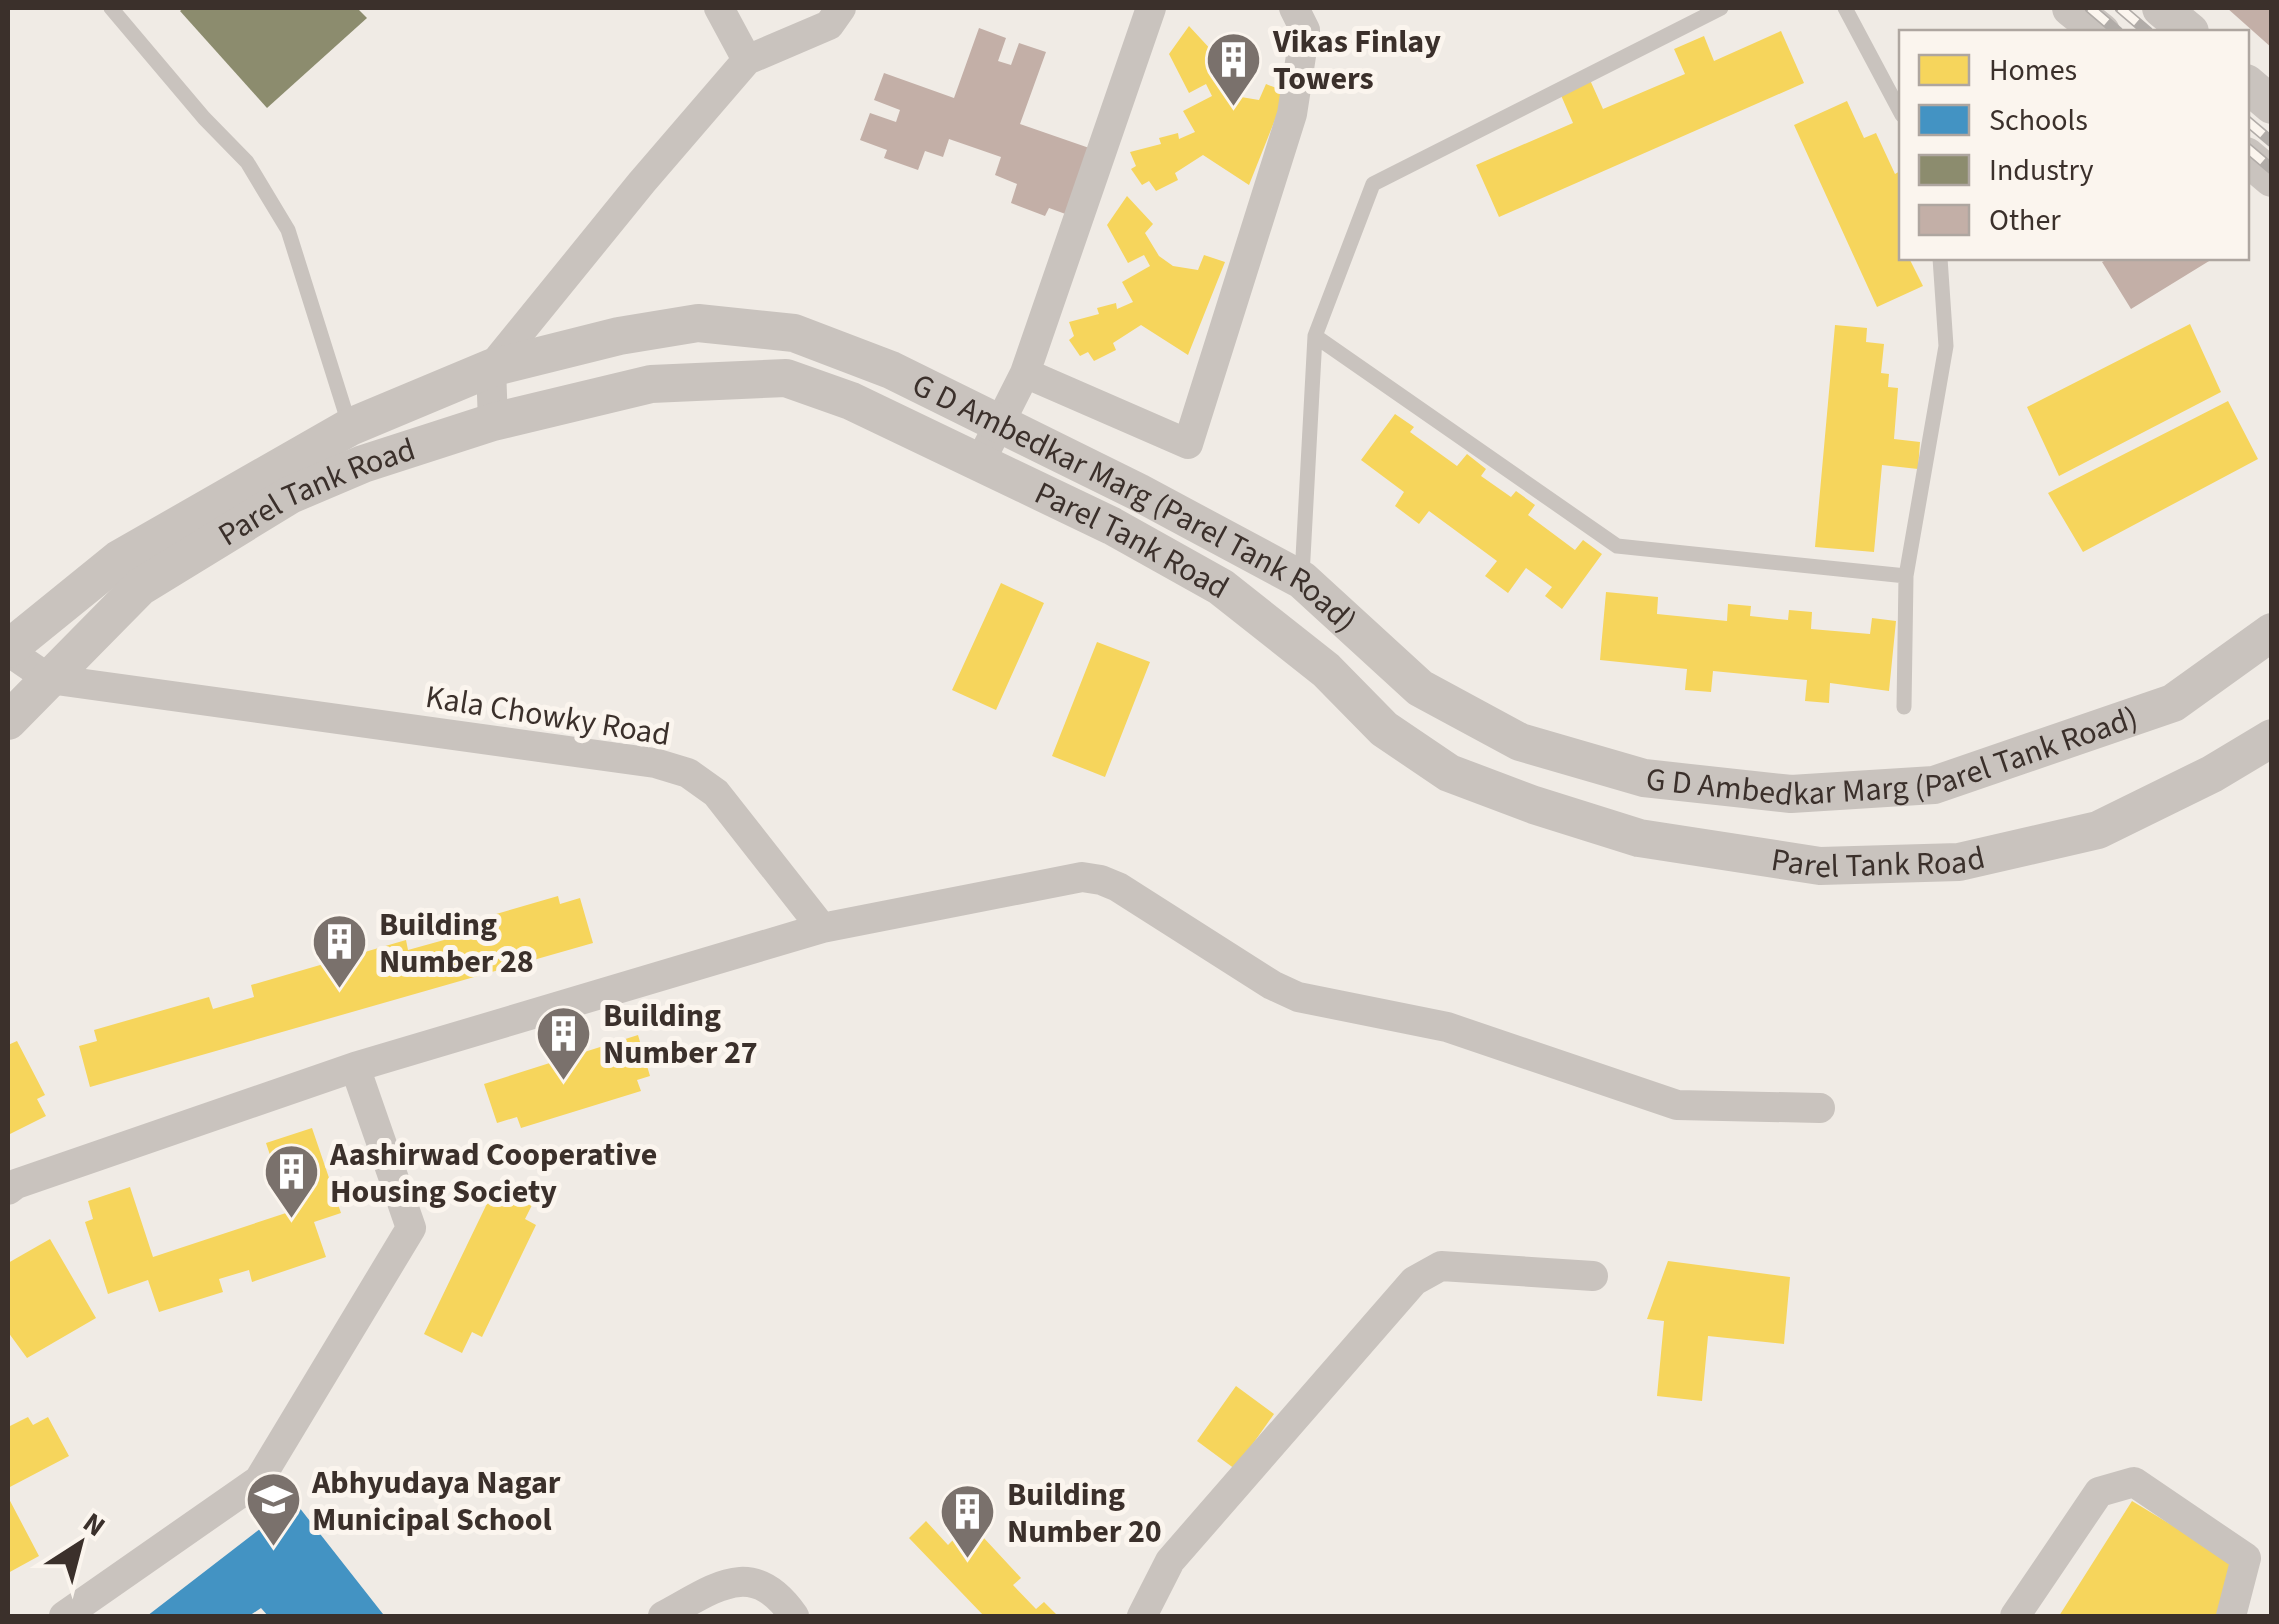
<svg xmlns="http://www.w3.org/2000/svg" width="2279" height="1624" viewBox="0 0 2279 1624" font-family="'Source Sans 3',sans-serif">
<rect width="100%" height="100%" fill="#f0ebe5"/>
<path fill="#f6d55c" d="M1189 26 1214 53 1207 62 1221 86 1235 96 1259 100 1266 84 1286 92 1249 185 1203 155 1175 173 1178 180 1156 191 1149 181 1142 185 1131 169 1136 166 1130 152 1161 144 1159 138 1178 133 1179 139 1195 132 1183 111 1212 96 1206 84 1189 93 1169 54Z
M1781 31 1804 83 1499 217 1476 165 1573 123 1560 93 1590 80 1603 109 1685 74 1674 49 1704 36 1714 61Z
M1847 101 1864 138 1876 133 1895 174 1902 170V258H1909L1923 286 1877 307 1794 125Z
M1127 196 1153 224 1145 233 1159 256 1173 266 1198 270 1204 255 1225 262 1188 355 1141 325 1113 343 1116 350 1094 361 1088 352 1080 356 1069 340 1074 336 1069 322 1099 314 1097 308 1116 303 1117 309 1133 302 1122 282 1150 266 1144 255 1128 263 1107 225Z
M2190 324 2221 392 2059 476 2027 407Z
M1835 325 1867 328 1866 342 1884 344 1881 373 1889 374 1888 387 1898 388 1894 439 1920 442 1918 469 1882 465 1874 552 1815 547Z
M2228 401 2258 459 2083 552 2048 493Z
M1395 414 1414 427 1410 432 1457 466 1467 454 1486 469 1481 476 1511 497 1516 491 1535 505 1528 515 1575 550 1583 540 1602 554 1562 609 1545 596 1552 587 1526 568 1508 593 1485 576 1497 561 1429 511 1419 524 1395 506 1404 492 1361 460Z
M1001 583 1044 603 996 710 952 690Z
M1606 592 1658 597 1657 614 1727 621 1728 604 1751 606 1750 616 1788 620 1789 610 1812 612 1811 629 1870 634 1872 618 1896 621 1889 691 1830 683 1829 703 1805 701 1807 680 1713 671 1711 692 1685 690 1687 669 1600 660Z
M1097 642 1150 662 1105 777 1052 756Z
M558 896 560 904 580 898 593 943 90 1087 79 1046 97 1041 94 1030 209 997 213 1009 254 997 251 985 406 940 408 950 444 940 441 930Z
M638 1035 650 1076 637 1080 641 1091 521 1128 517 1117 497 1123 484 1084Z
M17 1041 45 1095 37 1099 46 1116 8 1135V1045Z
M312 1128 341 1213 314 1222 326 1257 252 1282 249 1270 219 1279 223 1292 159 1312 148 1280 108 1294 85 1222 93 1219 88 1201 130 1187 153 1257 289 1212 266 1143Z
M495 1187 532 1205 525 1219 536 1225 482 1337 472 1332 462 1353 424 1334Z
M50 1239 96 1318 27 1358 8 1332V1263Z
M1668 1261 1790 1277 1784 1344 1708 1336 1702 1401 1657 1396 1664 1321 1647 1319Z
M1236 1386 1274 1414 1235 1469 1197 1441Z
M28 1417 33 1425 48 1417 69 1456 8 1488V1427Z
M8 1497 39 1556 8 1573Z
M2132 1501 2241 1567 2216 1616H2059Z
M926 1521 948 1545 970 1523 1021 1578 1013 1585 1036 1609 1044 1602 1058 1616H984L909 1538Z"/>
<path fill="#4393c3" d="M295 1502 383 1614 268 1616 261 1608 249 1616H147Z"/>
<path fill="#8c8c6e" d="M184 8H357L367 18 267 108 180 11Z"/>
<path fill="#c3afa7" d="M2227 8H2272V48Z
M979 28 1006 38 998 61 1011 65 1019 43 1046 52 1020 124 1095 150 1071 216 1049 208 1045 216 1011 203 1017 184 995 175 1001 157 949 139 943 157 925 151 918 170 884 158 887 150 860 140 870 113 896 122 900 110 874 100 884 73 954 98Z
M2110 258H2214L2131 309 2102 262Z"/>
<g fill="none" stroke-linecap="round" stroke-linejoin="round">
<path stroke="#c9c3be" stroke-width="15" d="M111 8 204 118 247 162 288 230 350 427
M1845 8 1902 115
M1315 336 1617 546 1906 576 1946 346 1940 258
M1302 576 1315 336 1373 184 1721 8
M1904 707 1906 576"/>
<path stroke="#c9c3be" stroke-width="30" d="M719 8 747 60
M1025 373 1188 444 1292 114 1305 30 1294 8
M493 422 491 368 642 182 747 60 829 25 841 8
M979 464 1025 373 1151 8
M8 651 49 679 655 763 688 773 716 793 822 928
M8 1190 16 1184 355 1067 822 928 1082 877 1101 880 1118 887 1272 985 1298 997 1447 1027 1677 1105 1820 1108
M64 1616 259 1480 411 1228 355 1067
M663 1616C714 1589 752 1555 794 1616
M1142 1616 1170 1561 1414 1281 1441 1266 1593 1276
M2015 1616 2099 1492 2134 1482 2246 1558 2231 1616"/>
<g stroke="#c9c3be" stroke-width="38">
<path d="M2071 8 2101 32"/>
<path d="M2161 8 2190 32"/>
<path d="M2246 83 2272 105"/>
<path d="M2246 156 2272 178"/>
<path id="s1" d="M8 649 119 559 350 427 491 368 619 336 698 323 794 333 891 370 1138 492 1302 580 1420 688 1520 742 1644 778 1791 794 1934 785 2173 703 2272 632"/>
<path id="s2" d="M8 721 140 587 290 495 363 464 493 422 651 384 786 378 851 401 1112 526 1221 587 1326 670 1384 729 1449 773 1534 805 1639 838 1820 866 1959 862 2098 830 2212 774 2272 738"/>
</g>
<defs>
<path id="rail" d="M2090 8 2118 32
M2120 8 2148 32
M2246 120 2272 142
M2246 147 2272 169"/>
</defs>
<use href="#rail" stroke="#b1aca8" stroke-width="11"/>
<use href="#rail" stroke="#fbf5ee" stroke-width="8" stroke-dasharray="22" stroke-linecap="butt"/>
</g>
<defs>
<symbol id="building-pin" viewBox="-11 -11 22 30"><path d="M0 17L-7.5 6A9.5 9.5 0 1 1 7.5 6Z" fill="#7a716c" stroke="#fbf5ee"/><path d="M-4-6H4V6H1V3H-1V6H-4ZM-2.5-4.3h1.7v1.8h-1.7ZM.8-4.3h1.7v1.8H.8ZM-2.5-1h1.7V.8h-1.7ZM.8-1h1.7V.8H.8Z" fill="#fff"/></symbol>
<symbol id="school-pin" viewBox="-11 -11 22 30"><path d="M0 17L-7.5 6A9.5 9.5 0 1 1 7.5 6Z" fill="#7a716c" stroke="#fbf5ee"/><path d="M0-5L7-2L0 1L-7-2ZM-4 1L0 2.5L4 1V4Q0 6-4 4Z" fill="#fff"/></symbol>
</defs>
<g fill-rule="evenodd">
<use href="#building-pin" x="1202" y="28" width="63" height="86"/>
<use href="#building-pin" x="308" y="910" width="63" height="86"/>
<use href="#building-pin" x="532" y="1002" width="63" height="86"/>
<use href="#building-pin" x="260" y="1140" width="63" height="86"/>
<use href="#school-pin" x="242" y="1468" width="63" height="86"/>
<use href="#building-pin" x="936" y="1480" width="63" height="86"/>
</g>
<g text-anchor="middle" stroke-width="10" stroke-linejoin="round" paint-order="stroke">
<g font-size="32" font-weight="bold" fill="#3b302b" stroke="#fbf5ee" text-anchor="start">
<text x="1273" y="52">Vikas Finlay<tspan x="1273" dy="37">Towers</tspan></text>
<text x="379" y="935">Building<tspan x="379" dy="37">Number 28</tspan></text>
<text x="603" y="1026">Building<tspan x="603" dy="37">Number 27</tspan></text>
<text x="330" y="1165">Aashirwad Cooperative<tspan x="330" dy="37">Housing Society</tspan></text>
<text x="312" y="1493">Abhyudaya Nagar<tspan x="312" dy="37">Municipal School</tspan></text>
<text x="1007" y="1505">Building<tspan x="1007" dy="37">Number 20</tspan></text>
</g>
<g font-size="32" fill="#3b302b" stroke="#fbf5ee">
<text dy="11" stroke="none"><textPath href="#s2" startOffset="390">Parel Tank Road</textPath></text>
<text dy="11" stroke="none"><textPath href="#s1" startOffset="1252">G D Ambedkar Marg (Parel Tank Road)</textPath></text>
<text dy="11" stroke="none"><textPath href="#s2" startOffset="1260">Parel Tank Road</textPath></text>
<text transform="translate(548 715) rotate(9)" y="11">Kala Chowky Road</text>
<text dy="11" stroke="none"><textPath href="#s1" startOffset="2092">G D Ambedkar Marg (Parel Tank Road)</textPath></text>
<text dy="11" stroke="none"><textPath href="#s2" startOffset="2098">Parel Tank Road</textPath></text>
</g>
</g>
<rect width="2279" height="1624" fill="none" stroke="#3b302b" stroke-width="20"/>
<rect x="1899" y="30" width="350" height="230" fill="#fbf5ee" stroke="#aea6a0" stroke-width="2.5"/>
<rect x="1919" y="55" width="50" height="30" fill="#f6d55c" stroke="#aea6a0" stroke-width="2.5"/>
<text x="1989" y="80" font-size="30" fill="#3b302b">Homes</text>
<rect x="1919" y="105" width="50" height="30" fill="#4393c3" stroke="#aea6a0" stroke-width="2.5"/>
<text x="1989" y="130" font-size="30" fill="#3b302b">Schools</text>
<rect x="1919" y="155" width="50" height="30" fill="#8c8c6e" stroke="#aea6a0" stroke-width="2.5"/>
<text x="1989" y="180" font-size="30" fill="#3b302b">Industry</text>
<rect x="1919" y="205" width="50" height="30" fill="#c3afa7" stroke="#aea6a0" stroke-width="2.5"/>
<text x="1989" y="230" font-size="30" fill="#3b302b">Other</text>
<g transform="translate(80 1544) rotate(36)" stroke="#fbf5ee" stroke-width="8" paint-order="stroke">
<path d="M0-8L18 38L0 25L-18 38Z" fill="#3b302b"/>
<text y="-15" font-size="28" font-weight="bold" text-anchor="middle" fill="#3b302b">N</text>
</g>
</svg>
